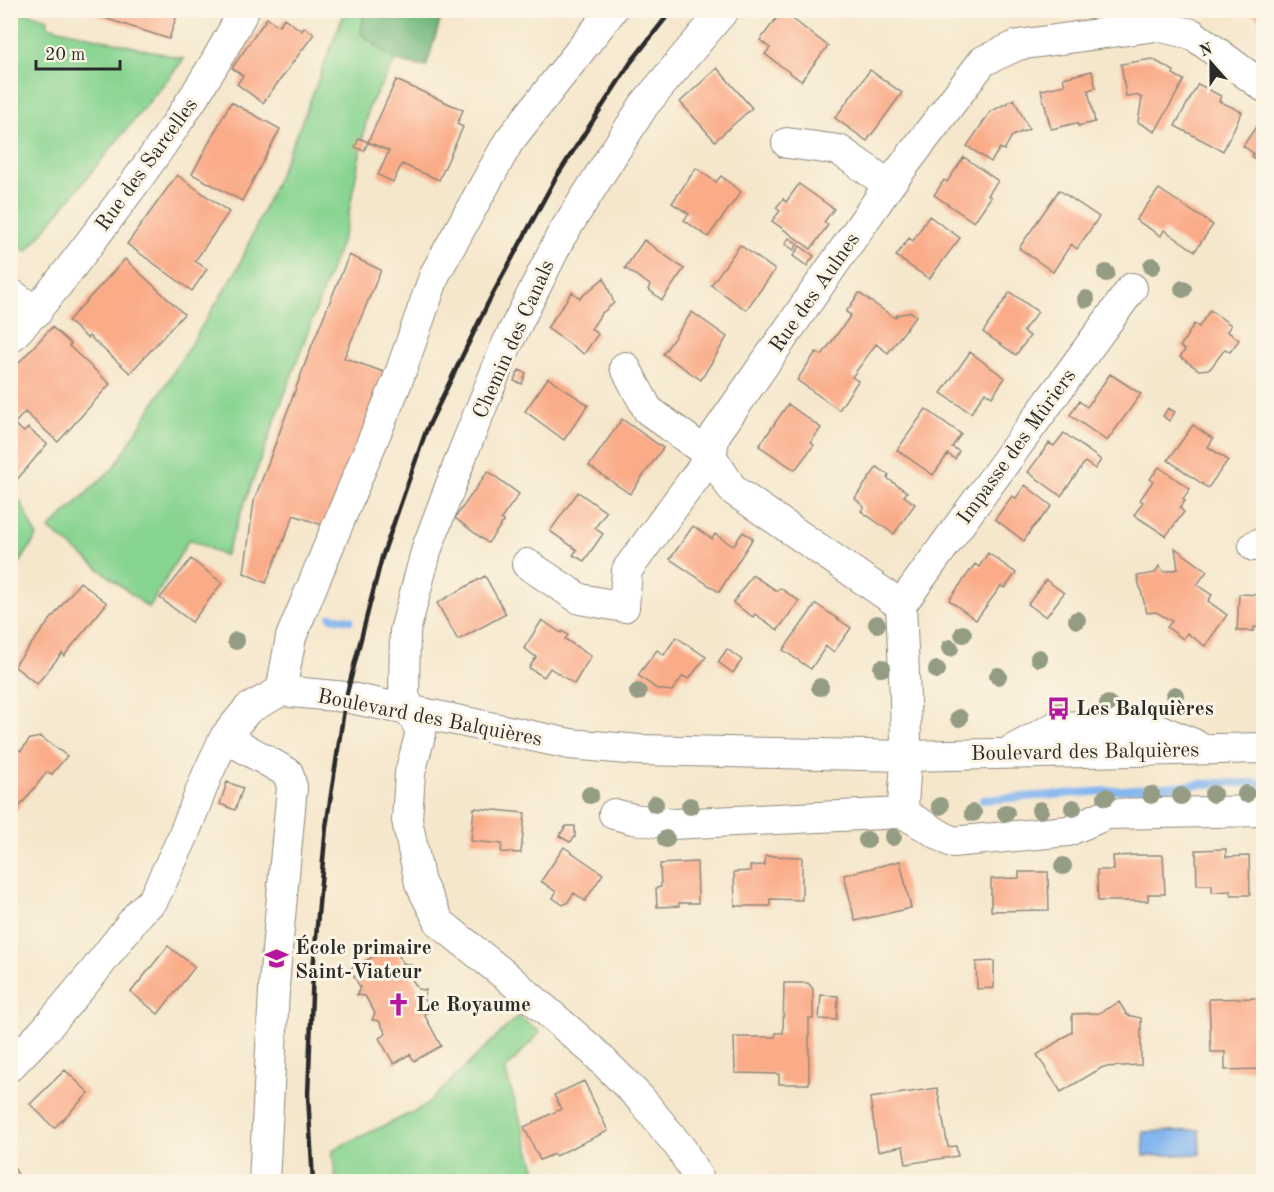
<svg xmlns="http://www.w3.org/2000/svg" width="1274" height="1192" viewBox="0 0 1274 1192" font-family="'Old Standard TT',serif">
<rect width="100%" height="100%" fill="#fcf5e5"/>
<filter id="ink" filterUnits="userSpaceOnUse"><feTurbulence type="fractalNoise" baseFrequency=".0167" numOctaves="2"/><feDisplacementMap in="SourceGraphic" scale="12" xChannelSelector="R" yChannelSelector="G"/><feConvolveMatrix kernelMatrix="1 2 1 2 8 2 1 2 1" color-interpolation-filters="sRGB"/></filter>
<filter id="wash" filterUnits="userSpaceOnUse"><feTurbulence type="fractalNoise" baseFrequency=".008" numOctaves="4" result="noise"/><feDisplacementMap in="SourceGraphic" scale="24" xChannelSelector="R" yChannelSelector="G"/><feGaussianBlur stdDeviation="1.35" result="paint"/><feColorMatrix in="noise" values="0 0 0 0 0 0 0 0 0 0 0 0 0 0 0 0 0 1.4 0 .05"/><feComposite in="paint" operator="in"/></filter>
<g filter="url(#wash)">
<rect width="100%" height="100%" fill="#f5e7cc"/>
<path fill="#88d491" stroke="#5a805e" stroke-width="1.5" d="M10 11H21L48 19 47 26 184 59 27 251 11 243Z
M345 11H443L426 67 395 61 369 106 346 228 225 556 189 539 149 608 49 529 115 466 237 270 301 124Z
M11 495 21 503 37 536 11 577Z
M518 1016 540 1032 505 1070 539 1181H336L332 1150 424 1107Z"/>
<path fill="#6eb67b" stroke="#4c7053" stroke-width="1.5" d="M364 11H443L426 67 395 61 361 34Z"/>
<path fill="#84b6f0" stroke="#58708e" stroke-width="1.5" d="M1199 1130 1200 1154 1144 1156 1143 1132Z"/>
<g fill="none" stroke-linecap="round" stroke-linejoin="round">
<path stroke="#84b6f0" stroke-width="8" d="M331 617 350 620
M983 800 1218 783H1264"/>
</g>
<g id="blocks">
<path fill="#faac89" d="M96 10H164L177 15 169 39 95 15Z
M1247 10H1263V26L1259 23 1261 21Z
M782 11 828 46 801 81 765 54 770 48 760 40Z
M267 18 279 26 284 18 302 31 304 27 314 34 263 103 237 84 243 76 232 68Z
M1152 59 1174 71 1173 74 1184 80 1155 132 1138 122 1142 98 1136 95 1126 96 1121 64Z
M717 68 752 108 715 141 680 102Z
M870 70 902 93 867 141 835 118Z
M1092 71 1096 88 1088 90 1095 122 1078 126 1077 123 1051 129 1041 90 1065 85 1063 78Z
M396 80 463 110 457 124 463 127 439 180 402 164 393 182 378 175 389 151 368 142Z
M1198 84 1221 96 1219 101 1242 112 1223 151 1175 126Z
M1014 99 1029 129 1012 136 1004 150 1000 148 991 162 967 146 990 112Z
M231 102 280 129 242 201 192 174Z
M1259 122 1263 125V163L1252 157 1253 153 1243 146Z
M359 138 368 142 364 151 355 147Z
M964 157 998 181 988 195 991 197 974 222 934 195 944 180 947 182Z
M696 168 716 182 721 176 741 192 708 237 684 220 689 214 672 203Z
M177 175 229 212 195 261 207 269 192 291 127 244Z
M799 184 834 209 824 222 828 225 811 249 772 221 780 211 776 208 783 199 786 202Z
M1159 189 1213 225 1195 251 1164 230 1161 236 1136 220Z
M1059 190 1099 217 1077 249 1071 244 1053 272 1019 248Z
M929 216 960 238 929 279 896 256 909 238 913 241Z
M789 238 798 244 794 250 785 244Z
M644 240 684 269 662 300 648 289 650 285 625 268Z
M740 245 775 270 746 310 711 285Z
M800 246 814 256 807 266 793 256Z
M349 255 381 270 344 358 387 373 330 528 294 515 266 583 244 573 254 501 312 345Z
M125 259 184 314 130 373 89 336 87 338 68 321Z
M604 278 614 303 601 314 591 329 598 334 584 354 547 328 572 292 580 298Z
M1010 292 1038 312 1023 331 1030 336 1016 355 983 332Z
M859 293 895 318 897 315 911 312 916 316 888 353 876 344 852 377 858 381 839 410 797 380 816 352 822 355 851 315 846 312Z
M1210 310 1231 325 1227 331 1239 340 1230 352 1225 349 1210 369 1199 370 1180 357 1185 350 1180 347 1194 324 1199 327Z
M692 312 727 337 701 380 663 354Z
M52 327 71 344 69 346 110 384 58 442 25 412 14 424 24 432 28 428 47 444 15 482 10 478V411L15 406 10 402V372Z
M970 352 1005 378 992 397 985 392 971 413 941 393Z
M519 370 526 373 522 384 514 381Z
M1110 374 1141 394 1107 441 1070 415 1079 401 1087 407Z
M548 378 588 405 564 440 525 411Z
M788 404 821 428 811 442 814 445 795 470 759 446Z
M1168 408 1175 412 1169 421 1163 416Z
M926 409 961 434 952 447 959 451 955 459 948 454 933 475 897 450Z
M622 419 663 448 630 494 589 466Z
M1193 425 1213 439 1208 447 1228 460 1208 488 1168 460Z
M1064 433 1101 460 1095 469 1085 462 1061 496 1028 472 1049 443 1054 446Z
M877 467 889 475 887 478 907 492 904 496 915 504 894 534 861 511 864 507 855 498Z
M1159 467 1190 489 1183 499 1185 501 1180 508 1184 512 1166 536 1134 515 1143 502 1140 500 1153 481 1150 479Z
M488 471 519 494 501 519 504 521 488 543 455 518Z
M1025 485 1052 506 1031 530 1024 541 995 519 1012 496 1016 498Z
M578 492 606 512 595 528 603 534 584 561 573 555 577 550 550 531Z
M693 526 712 539 715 534 733 546 743 532 753 538 719 592 670 559Z
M1175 548 1207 571 1197 585 1212 595 1208 601 1227 615 1205 646 1187 633 1183 639 1167 627 1172 621 1156 612 1147 613 1137 576 1155 573 1159 566 1164 572 1178 569Z
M988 553 1016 573 1005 588 1001 586 976 620 949 600 975 564 979 567Z
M191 559 222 583 192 622 160 598Z
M752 575 777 591 780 588 799 601 778 630 755 614 753 617 733 603Z
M485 576 506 614 458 640 437 603Z
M1046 580 1064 593 1046 617 1028 604Z
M80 582 107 603 64 656 62 653 37 684 14 666Z
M1239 594 1263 595V628L1254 627V631H1237Z
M816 604 851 628 834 652 826 646 811 669 783 650Z
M542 620 561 633 562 631 568 635 565 639 591 656 574 684 550 668 544 677 529 668 536 657 524 648Z
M676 637 706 657 689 679 683 676 672 691 657 689 638 675 657 650 664 655Z
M727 649 742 660 733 673 718 662Z
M1067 703 1066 710 1050 711V704Z
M41 737 67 756 52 774 47 772 12 816 10 753 15 747 21 751 30 739Z
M227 782 243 788 235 810 220 804Z
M474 808 525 813 521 853 501 852 502 844 471 841Z
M566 826H575V837L570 842 559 836Z
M564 847 603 874 585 901 574 893 567 903 563 905 553 898 556 892 541 881Z
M1226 849V857L1249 856 1250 895H1231V891L1212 892V885H1197L1196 850Z
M1141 855H1163L1165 894H1148V901H1098L1097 870H1114L1113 856Z
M765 856 802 857V900L770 899V906H735L734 872 751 871 750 866 765 865Z
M900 861 911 908 855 921 844 875Z
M697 862 698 903H679V906L657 907 656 888 661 887 660 864Z
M1019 872H1048L1049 910 991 911V879L1019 878Z
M168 946 195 967 158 1014 131 992Z
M393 946 403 963 411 965 408 973 418 989 426 990 423 998 430 1011 424 1014 441 1046 414 1061 410 1054 394 1064 379 1038 386 1034 379 1021 372 1020 375 1013 365 996 357 995 360 987 350 969Z
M994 961V988L977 989 976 962Z
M784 983H808L813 989V1019L809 1018V1084H779V1074L735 1073 734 1037H775L776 1033H783Z
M821 995 838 996 837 1020 819 1019Z
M1263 998V1069L1225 1070V1052H1211L1209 999Z
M1119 1002 1127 1015 1141 1018V1065L1103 1067 1061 1092 1037 1055 1072 1032V1014L1099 1013Z
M65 1070 89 1093 54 1128 30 1104Z
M584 1081 608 1131 555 1156 554 1154 540 1160 524 1127 561 1109 554 1095Z
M937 1088 948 1147 956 1146 958 1156 906 1164 903 1146 878 1151 870 1098Z
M10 1160 22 1182H10Z"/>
</g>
</g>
<g filter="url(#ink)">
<use href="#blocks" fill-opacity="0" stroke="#90897c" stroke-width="1.5"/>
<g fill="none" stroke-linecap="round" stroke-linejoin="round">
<defs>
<path id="minor" d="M787 143 839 150 889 185
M10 293 37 312
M10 338C43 305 70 269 98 232 152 161 203 90 244 10
M1254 546 1264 542
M527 564 580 599 624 607 627 570 711 456 648 410 625 367
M901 605 1132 288
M281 691 291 637 397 382 435 274 509 141 612 10
M225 737 288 773 292 787 275 972 264 1182
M1012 750 1055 727 1146 724 1194 744
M903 813C903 793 906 773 906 753 906 703 903 654 901 605L733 490 711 456 715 435 889 185 983 61 1018 45 1156 26 1192 34 1264 87
M614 814 633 819 672 824 903 813 952 842 1068 831 1107 814 1264 811
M10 1066 44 1031 92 974 140 912 153 900 182 839 208 773 225 737 248 709 281 691 346 697 570 744 640 750 906 756 1264 748
M700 1182 682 1150 640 1098 593 1051 506 976 440 923 420 883 407 820 410 773 421 732 404 696 405 631 427 548 462 455 507 344 561 236 644 105 724 10"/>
</defs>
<use href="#minor" stroke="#90897c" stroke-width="32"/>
<use href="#minor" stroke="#fff" stroke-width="30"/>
<path stroke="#2b2b2b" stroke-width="4.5" d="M313 1182 308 1095 313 970 326 827 346 697 382 557 426 431 489 301 555 179 631 62 672 10"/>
</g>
<g fill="#959c84">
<circle cx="1152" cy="266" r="9"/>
<circle cx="1106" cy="273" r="9"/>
<circle cx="1183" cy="289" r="9"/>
<circle cx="1086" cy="299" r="9"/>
<circle cx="1077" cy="620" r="9"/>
<circle cx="877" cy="624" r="9"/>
<circle cx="963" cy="634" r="9"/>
<circle cx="236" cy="641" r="9"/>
<circle cx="950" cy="648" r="9"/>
<circle cx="1039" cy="658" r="9"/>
<circle cx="882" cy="668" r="9"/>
<circle cx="937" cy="670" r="9"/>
<circle cx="998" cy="676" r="9"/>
<circle cx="820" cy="687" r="9"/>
<circle cx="638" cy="692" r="9"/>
<circle cx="1175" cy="695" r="9"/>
<circle cx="1108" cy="704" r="9"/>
<circle cx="959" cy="718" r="9"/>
<circle cx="1213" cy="794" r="9"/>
<circle cx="1246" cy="794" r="9"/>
<circle cx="590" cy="795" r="9"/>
<circle cx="1151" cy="795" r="9"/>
<circle cx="1181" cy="796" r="9"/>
<circle cx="1106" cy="797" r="9"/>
<circle cx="655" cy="804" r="9"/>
<circle cx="690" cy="806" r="9"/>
<circle cx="940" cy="806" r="9"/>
<circle cx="1073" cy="808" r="9"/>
<circle cx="1040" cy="810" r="9"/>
<circle cx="973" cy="813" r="9"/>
<circle cx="1006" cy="813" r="9"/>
<circle cx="893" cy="837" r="9"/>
<circle cx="666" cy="839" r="9"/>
<circle cx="867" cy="840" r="9"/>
<circle cx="1063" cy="866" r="9"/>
</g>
</g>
<defs>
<symbol id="bus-bare" viewBox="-9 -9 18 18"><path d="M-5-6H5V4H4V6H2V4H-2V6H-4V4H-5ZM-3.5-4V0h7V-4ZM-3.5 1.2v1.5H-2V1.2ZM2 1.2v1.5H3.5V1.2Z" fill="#b5179e" stroke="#fcf5e5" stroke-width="2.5" paint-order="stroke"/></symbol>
<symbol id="school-bare" viewBox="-9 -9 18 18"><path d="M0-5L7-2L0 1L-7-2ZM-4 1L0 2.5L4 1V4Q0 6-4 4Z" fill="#b5179e" stroke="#fcf5e5" stroke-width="2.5" paint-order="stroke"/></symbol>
<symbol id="church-bare" viewBox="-9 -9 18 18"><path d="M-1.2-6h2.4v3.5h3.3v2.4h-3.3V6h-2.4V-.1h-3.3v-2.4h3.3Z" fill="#b5179e" stroke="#fcf5e5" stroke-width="2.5" paint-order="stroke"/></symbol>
</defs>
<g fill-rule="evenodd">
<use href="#bus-bare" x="1042" y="692" width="33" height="33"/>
<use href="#school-bare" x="260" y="942" width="33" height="33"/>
<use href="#church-bare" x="382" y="988" width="33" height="33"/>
</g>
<g text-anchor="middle" stroke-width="6" stroke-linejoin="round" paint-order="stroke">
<g font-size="21" fill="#2b2b2b" stroke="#fcf5e5">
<text transform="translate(146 164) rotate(-54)" y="7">Rue des Sarcelles</text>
<text transform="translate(814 292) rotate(-55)" y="7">Rue des Aulnes</text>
<text transform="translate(513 339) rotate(-66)" y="7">Chemin des Canals</text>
<text transform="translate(1016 446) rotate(-54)" y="7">Impasse des Mûriers</text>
<text transform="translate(430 717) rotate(11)" y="7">Boulevard des Balquières</text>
<text transform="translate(1085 751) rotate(-1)" y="7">Boulevard des Balquières</text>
</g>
<g font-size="21" font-weight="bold" fill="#2b2b2b" stroke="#fcf5e5" text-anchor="start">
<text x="1076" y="715">Les Balquières</text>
<text x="295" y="954">École primaire<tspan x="295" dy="24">Saint-Viateur</tspan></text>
<text x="416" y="1011">Le Royaume</text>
</g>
</g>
<rect width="1274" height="1192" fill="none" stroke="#fcf5e5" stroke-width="36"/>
<g transform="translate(1211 63) rotate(339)" stroke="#fcf5e5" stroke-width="4.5" paint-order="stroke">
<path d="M0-4.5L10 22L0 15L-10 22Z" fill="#2b2b2b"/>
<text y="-9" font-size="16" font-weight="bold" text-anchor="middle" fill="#2b2b2b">N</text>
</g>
<path d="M36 60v9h84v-9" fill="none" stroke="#2b2b2b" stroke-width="3"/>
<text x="45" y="60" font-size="18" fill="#2b2b2b" stroke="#fcf5e5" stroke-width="4.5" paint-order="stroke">20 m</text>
</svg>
